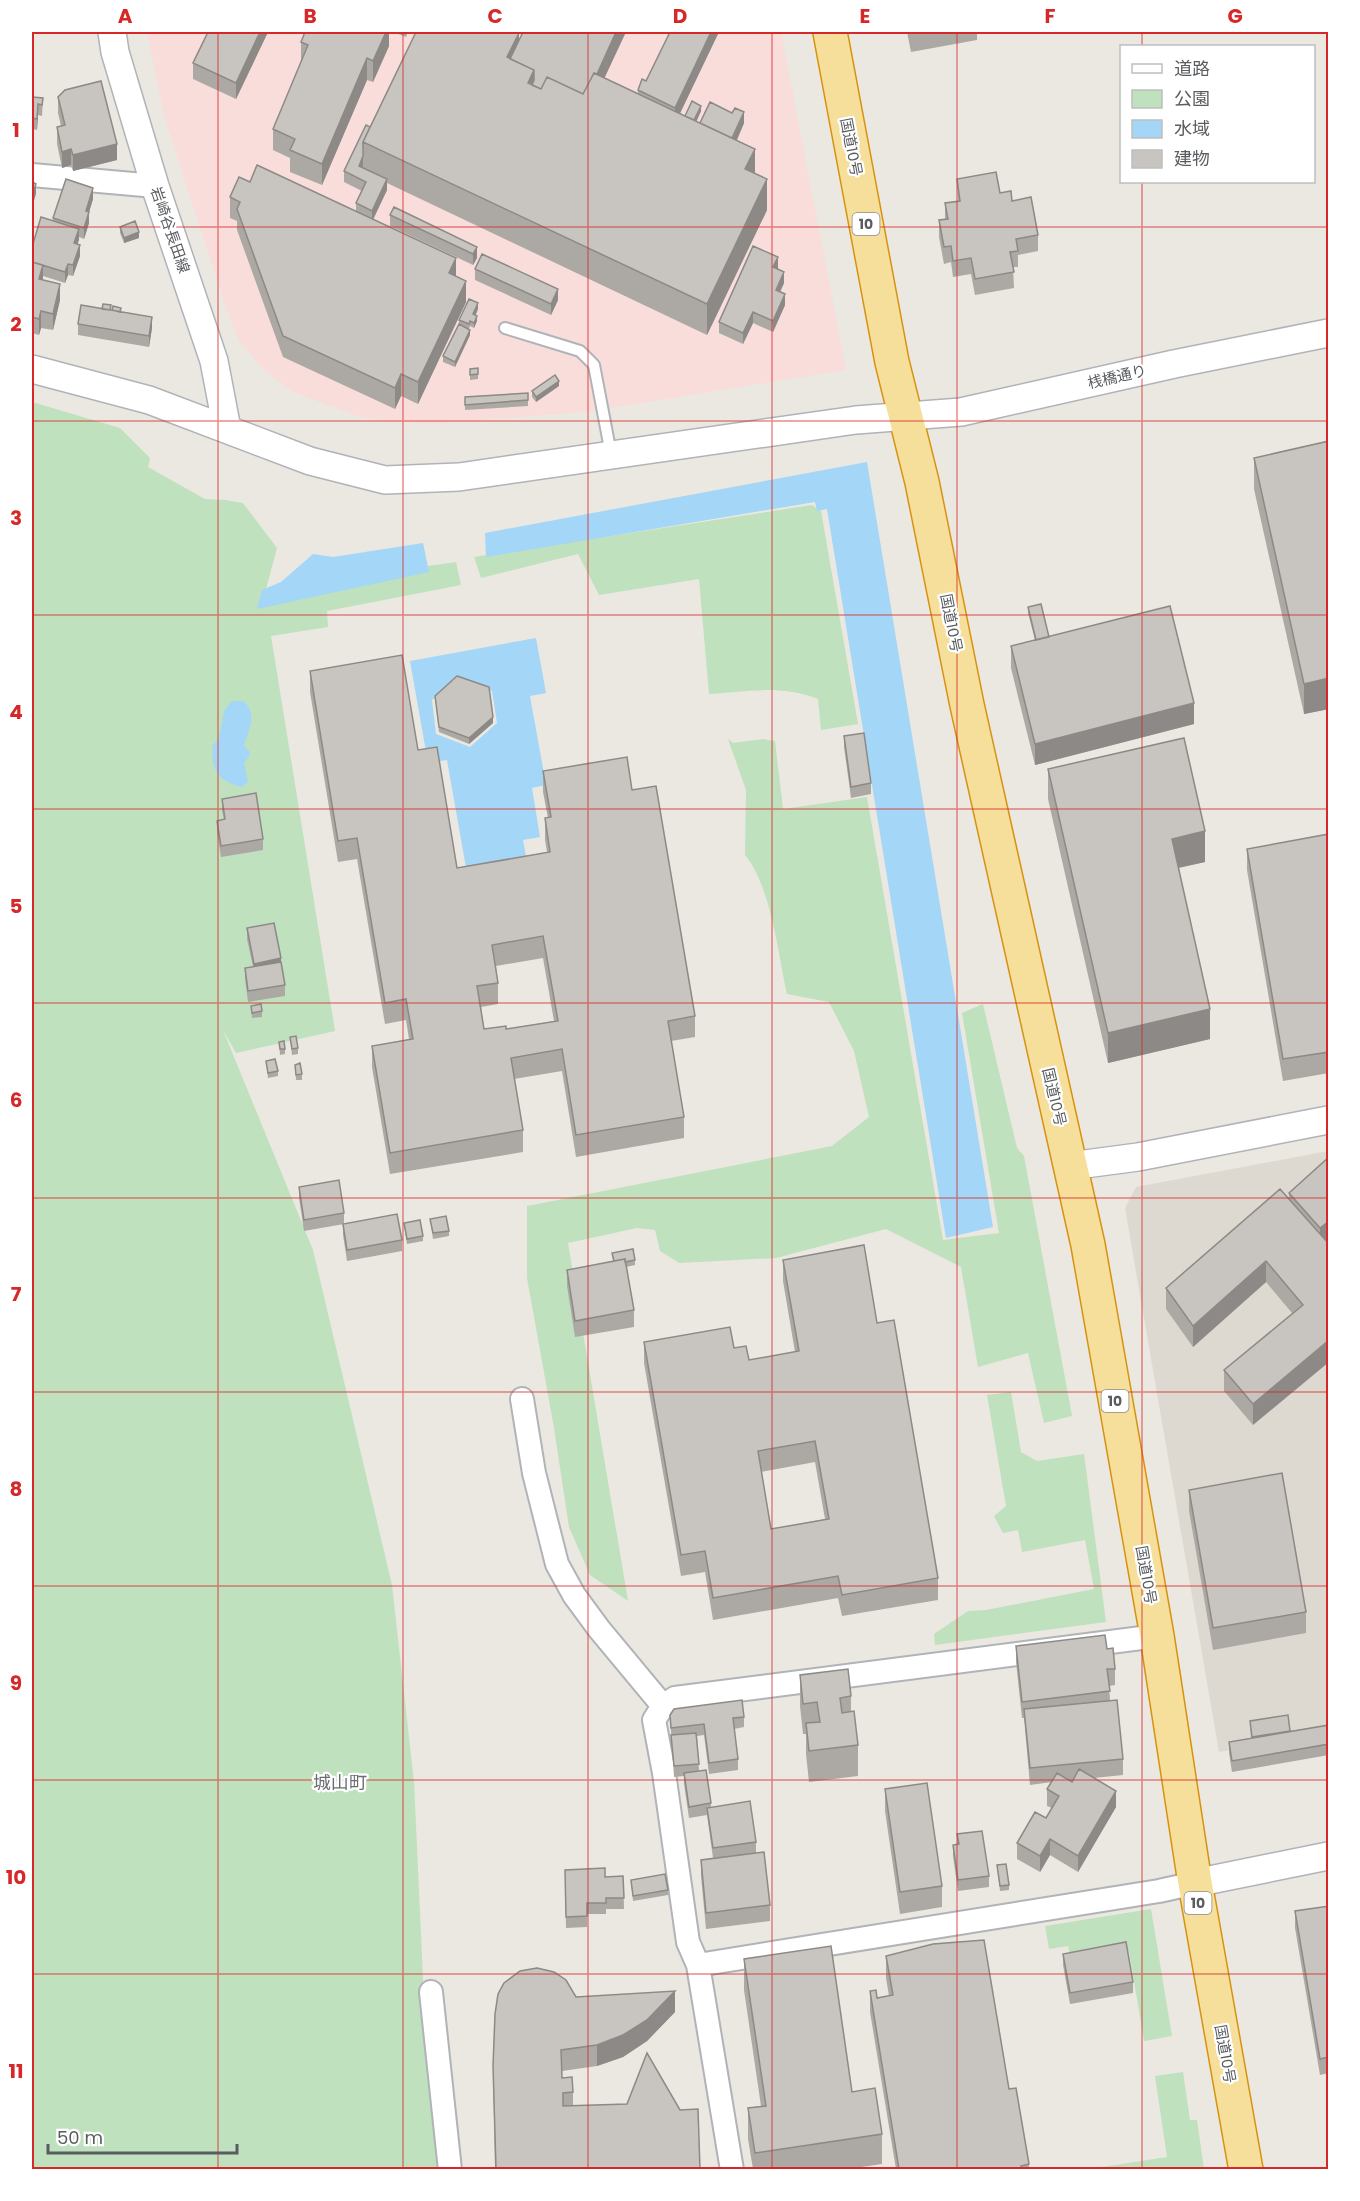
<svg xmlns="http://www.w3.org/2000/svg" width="1360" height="2201" viewBox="0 0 1360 2201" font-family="Poppins,'Noto Sans JP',sans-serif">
<rect width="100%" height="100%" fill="#eae8e0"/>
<path fill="#ddd9d1" d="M1328 1151V1733L1219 1752 1125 1208 1136 1187Z"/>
<path fill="#f8dddb" d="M147 32H781L846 370 587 412 432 424 396 422 359 417 293 392 265 371 239 341 225 305 164 116Z"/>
<path fill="#bfe1be" d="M32 402 120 428 150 458 148 467 205 499 225 500 243 503 277 548 266 589 456 562 461 585 327 611 328 627 271 636 335 1031 236 1053 223 1030 313 1250 392 1585 414 1782 425 2022 438 2169H32Z
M812 505 821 511 858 724 821 730 818 699C782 685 747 691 709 694L699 579 599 595 578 554 481 578 474 557Z
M728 739 733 743 763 739 775 741 783 809 867 797 943 1240 999 1233 962 1013 983 1004 1017 1148 1024 1156 1072 1416 1044 1423 1028 1353 978 1367 961 1267 886 1229 776 1258 679 1263 660 1251 655 1230 637 1228 568 1243 628 1601 590 1575 569 1527 554 1428 527 1278V1206L832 1146 869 1117 854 1051 829 1002 787 994C778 954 771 886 745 855L746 790Z
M1011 1392 1021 1452 1037 1461 1084 1454 1106 1622 935 1645 934 1634 968 1611 986 1610 1094 1589 1085 1540 1022 1552 1018 1530 1003 1533 994 1516 1006 1506 987 1395Z
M1151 1909 1172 2036 1144 2041 1129 1951 1071 1961 1068 1946 1049 1949 1045 1926Z
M1183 2072 1190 2120H1197L1204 2169H1089L1167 2157 1155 2076Z"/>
<path fill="#a3d6f7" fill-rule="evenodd" d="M867 462 993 1227 946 1238 827 509 817 511 815 502 486 557 485 533Z
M423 543 429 572 257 609 262 590 281 582 313 554 333 557Z
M536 638 546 693 530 696 546 785 532 788 540 837 523 840 528 868 468 879 447 760 428 763 410 661ZM457 678 492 691 497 723 470 747 436 734 432 700Z
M232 701H243C259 714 248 730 244 746L250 752V755L244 763 248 782 242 787C219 782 210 770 213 745L219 739 224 711Z"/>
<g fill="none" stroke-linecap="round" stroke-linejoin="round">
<defs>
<path id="service" d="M505 328 580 351 594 365 611 454"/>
<path id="minor" d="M32 175 155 186
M522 1399 534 1473 557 1564 574 1595 599 1629 663 1706
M698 1965 1159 1891 1195 1883
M431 1992 450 2170
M732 2170 698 1965 688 1942 664 1773 654 1720 663 1706 675 1698 1157 1636"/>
<path id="tertiary" d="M112 32 115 52 155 186 214 361 227 429
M32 369 149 400 310 461 385 480 459 477 856 420 961 412 1174 364 1328 333
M1070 1166 1138 1157 1328 1120
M1195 1883 1328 1856"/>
<path id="trunk" d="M830 32 892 362 922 482 967 705 1088 1245 1157 1636 1195 1883 1246 2170"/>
</defs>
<use href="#service" stroke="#b0b3b7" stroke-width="14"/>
<use href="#minor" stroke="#b0b3b7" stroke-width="26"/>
<use href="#tertiary" stroke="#b0b3b7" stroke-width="30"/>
<use href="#trunk" stroke="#d89212" stroke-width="36"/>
<use href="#service" stroke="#fff" stroke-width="10"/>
<use href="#minor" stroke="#fff" stroke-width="22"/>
<use href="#tertiary" stroke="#fff" stroke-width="27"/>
<use href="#trunk" stroke="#f6df9a" stroke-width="33"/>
</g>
<path fill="#aca9a4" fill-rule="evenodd" d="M208 32H268L236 99 193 79V63Z
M389 32V46L373 82 367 80 322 185 290 172V158L273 150V129L301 63V42Z
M393 32H408L406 37Z
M670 32 680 113 685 116 701 111 696 121 700 123H744L737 140 755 174 767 210 707 335 387 183V190L373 219 456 276 466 302 418 404 401 396 395 409 283 357 237 230V221L230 218V197L250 182 356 211V203L362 191 344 182V171L370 127 519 41 605 78 638 93V90L646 81Z
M907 32H986L977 33V40L911 52Z
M32 97 43 98 42 116 38 115 37 130 32 129Z
M58 97 117 160 73 171 71 165 62 168 57 144V127L61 126 58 113Z
M957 179 1000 193 1012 201 1038 235V251L1018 255V267H1013L1014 288 975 295 971 274 953 277 951 262 944 264 939 237V220L945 219V203L958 201Z
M93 199 89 212V223L84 239 79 237 77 244 80 256 73 276 68 275 65 283 43 276V280L60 300 53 330 41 328 39 335 32 333V247L53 221V218Z
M390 215 477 247V258L473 265 390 226Z
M120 227 139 238 124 243 120 233Z
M778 268 784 283 780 292 785 305 773 332 753 323 743 344 719 333V322Z
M475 269 558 300 551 315 475 280Z
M478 309 476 315 477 321 474 328 470 326 469 329 470 335 455 367 443 362V356L459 325V320Z
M111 310 121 312 152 328 149 347 78 335V324Z
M478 368V379L470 380V369Z
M559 386 536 402 532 397V391Z
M465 397 528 400V406L465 410Z
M1329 441V709L1304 714 1254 489V458Z
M1028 607 1049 637 1194 724 1035 765 1011 668V646L1035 640 1028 613Z
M310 671 418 750 457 868 547 852 545 840V818H548L543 792V771L632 790 695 1016V1037L671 1041 684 1117V1138L576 1157 562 1071 514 1079 523 1130V1152L390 1174 372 1067V1046L409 1039 406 1020 385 1024 357 859 338 862 310 692ZM543 958 554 1021 506 1029H484L481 1007 498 1004V983L496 966Z
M435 696 493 723 469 744 439 732Z
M844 736 871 783V794L851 798 844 747Z
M1048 769 1205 862 1179 868 1210 1039 1108 1063 1048 799Z
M222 799 263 839V850L221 857 217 832V821L224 820 222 810Z
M1329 834V1073L1283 1081 1247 870V849Z
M247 928 281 963 285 985V996L248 1002 245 979V968L253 967 247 939Z
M251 1006 262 1011V1017L252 1018Z
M290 1037 298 1048V1054L292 1055Z
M279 1042 285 1049V1054L280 1055Z
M266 1061 278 1071V1076L268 1078Z
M295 1065 302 1074V1080H296Z
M1329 1157V1237L1325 1240 1329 1244 1253 1425 1224 1391V1370L1292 1313 1266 1282 1193 1347 1166 1309V1288L1289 1200V1193Z
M299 1187 344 1213V1224L304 1231 299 1198Z
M430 1219 449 1231V1236L433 1239Z
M404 1223 423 1236V1241L407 1244Z
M343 1224 402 1240V1251L347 1261 343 1235Z
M612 1253 635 1260V1265L626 1267 634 1310V1327L575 1337 567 1286V1270L613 1261Z
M783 1260 877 1323 938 1578V1600L842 1616 838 1598 713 1620 705 1572 681 1576 644 1363V1342L734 1348 749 1360 795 1352 783 1281ZM815 1462 825 1519 771 1529 761 1472Z
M1189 1490 1306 1612V1633L1213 1650 1189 1511Z
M1016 1646 1107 1649 1115 1669V1685L1109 1686 1110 1700 1123 1759V1775L1094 1778 1116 1807 1078 1872 1050 1855 1040 1872 1017 1859V1843L1046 1818 1052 1808 1047 1806V1789L1052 1782 1030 1785 1024 1718H1022L1016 1662Z
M800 1675 851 1696V1712L858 1745V1776L809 1782 806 1754V1734H803L800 1706Z
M670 1715 744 1717V1727L734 1729 738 1759V1770L709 1774 704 1735 697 1736 699 1771 711 1803V1807L756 1842V1853L735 1856 770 1905V1921L706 1929 701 1876V1860L713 1858 707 1815 689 1818 684 1784V1776L674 1777Z
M1250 1721 1290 1731 1329 1725V1755L1232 1772 1229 1753V1742L1251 1738Z
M885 1789 942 1886V1907L900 1914 885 1811Z
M957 1834 989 1876V1887L958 1891 953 1856V1845L957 1844Z
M997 1865 1009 1885V1890L1000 1891Z
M565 1870 605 1877 623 1876 624 1909H606V1914H587V1927L566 1928Z
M631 1880 668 1890V1895L633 1901Z
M1329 1906V2073L1320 2075 1295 1928V1911Z
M1063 1954 1133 1982V1993L1070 2004 1063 1965Z
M886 1956 1009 2089 1029 2164V2169H896L870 2012V1991L877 1998 889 1996 886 1978Z
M744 1959 852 2092 882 2134V2164L848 2169H753L748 2139V2108L761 2106 744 1990Z
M576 1997 675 2012 647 2041 623 2057 597 2066 562 2071V2078L573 2092V2106L700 2169H495L493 2066Z"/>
<path fill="#8c8986" d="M260 32H268L236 99V83Z
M386 32H389V46L373 82V61Z
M616 32H626L583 124V103Z
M711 32H719L675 124V108Z
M519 33V63L507 57Z
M367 58V80L322 185V164Z
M534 70V95L528 83Z
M38 104V115L37 130V119Z
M701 106V111L691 134V128Z
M744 112V123L732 151V140Z
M117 144V160L73 171V155Z
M71 149V165L62 168V152Z
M755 149V179L745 169Z
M363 156V167L359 177V166Z
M387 179V190L372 222V211Z
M767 179V210L707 335V304Z
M36 184V194L32 207V196Z
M93 188V199L86 222V211Z
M89 212V223L84 239V228Z
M79 229V240L74 254V243Z
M139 232V238L124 243V238Z
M80 245V256L73 276V265Z
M477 247V258L473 265V254Z
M778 257V268L773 278V267Z
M456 258V279L449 273Z
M68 264V275L65 283V272Z
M43 265V281L39 279Z
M784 272V283L776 301V290Z
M466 281V302L418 404V382Z
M60 284V300L53 330V314Z
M558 289V300L551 315V304Z
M785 294V305L773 332V321Z
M478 303V309L473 319V314Z
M41 311V328L39 335V319Z
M753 312V323L743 344V333Z
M477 316V321L474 328V323Z
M152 317V328L149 347V336Z
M470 330V335L455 367V362Z
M401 374V396L395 409V388Z
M559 381V386L536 402V397Z
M1329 678V709L1304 714V684Z
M1194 703V724L1035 765V744Z
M493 717V723L469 744V738Z
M1205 831V862L1172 869V839Z
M281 958V969L254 975V964Z
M1210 1009V1039L1108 1063V1033Z
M1329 1221V1237L1320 1244V1228Z
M1266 1261V1282L1193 1347V1326Z
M1329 1340V1362L1253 1425V1404Z
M1116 1791V1807L1078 1872V1856Z
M1050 1839V1855L1040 1872V1856Z
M675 1991V2012L647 2041 623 2057 597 2066V2045Z"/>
<path fill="#c8c4bf" stroke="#8c8986" stroke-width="1.5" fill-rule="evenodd" d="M208 32H260L236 83 193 63Z
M305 32H386L373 61 367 58 322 164 290 150 295 139 273 129 308 45 301 42Z
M416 32H516L519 33 507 57 534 70 528 83 541 89 547 77 583 94 594 73 755 149 745 169 767 179 707 304 363 142Z
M523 32H616L597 74 594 73 583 94 547 77 541 89 532 85 534 80V70L510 59Z
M670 32H711L675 108 638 90 642 79 646 81Z
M101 81 117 144 73 155 71 149 62 152 57 127 65 125 58 97 65 90Z
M32 97 43 98 42 105 38 104 37 119 32 118Z
M692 101 701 106 694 120 685 116Z
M710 102 732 113 735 108 744 112 732 138 700 123Z
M366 125 370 127 363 142V156L359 166 387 179 372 211 356 203 366 182 344 171Z
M257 165 456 258 449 273 466 281 418 382 401 374 395 388 283 336 237 209 240 202 230 197 239 177 250 182Z
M996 172 1000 193 1011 191 1012 201 1031 197 1038 235 1016 239 1018 251 1010 252 1014 272 975 279 971 258 953 261 951 246 944 247 939 220 948 219 945 203 960 201 957 179Z
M66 179 93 188 86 211 89 212 84 228 53 218Z
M32 182 36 184 32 196Z
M394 207 477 247 473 254 390 215Z
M41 217 79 229 74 243 80 245 73 265 68 264 65 272 32 262V247Z
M135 221 139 232 124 238 120 227Z
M753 246 778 257 773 267 784 272 776 290 785 294 773 321 753 312 743 333 719 322Z
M482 254 558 289 551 304 475 269Z
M32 262 43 265 39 279 60 284 53 314 41 311 39 319 32 317Z
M469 299 478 303 473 314 477 316 474 323 470 321 469 324 459 320Z
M103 304 111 305 110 310 102 309Z
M81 305 152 317 149 336 78 324Z
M113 306 121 308 120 312 112 310Z
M459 324 470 330 455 362 443 356Z
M478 368V374L470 375V369Z
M555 375 559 381 536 397 532 391Z
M528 393V400L465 405V397Z
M1329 441V678L1304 684 1254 458Z
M1041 604 1049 637 1036 640 1028 607Z
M1170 606 1194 703 1035 744 1011 646Z
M402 655 418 750 437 747 457 868 550 852 545 818 551 817 543 771 627 757 632 790 656 786 695 1016 668 1021 684 1117 576 1135 562 1049 511 1058 523 1130 390 1153 372 1046 413 1039 406 999 385 1003 357 838 338 841 310 671ZM543 936 558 1021 506 1029V1026L484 1029 477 986 498 983 492 945Z
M457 676 489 687 493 717 469 738 439 727 435 696Z
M864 733 871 783 851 787 844 736Z
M1184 738 1205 831 1172 839 1210 1009 1108 1033 1048 769Z
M256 793 263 839 221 846 217 821 225 819 222 799Z
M1329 834V1052L1283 1059 1247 849Z
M274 923 281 958 254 964 247 928Z
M281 962 285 985 248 991 245 968Z
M261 1004 262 1011 252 1013 251 1006Z
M296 1036 298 1048 292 1049 290 1037Z
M284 1041 285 1049H280L279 1042Z
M275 1059 278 1071 268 1073 266 1061Z
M300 1063 302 1074 296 1075 295 1065Z
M1329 1157V1221L1320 1228 1289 1193Z
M339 1180 344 1213 304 1220 299 1187Z
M1280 1189 1329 1244V1340L1253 1404 1224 1370 1303 1305 1266 1261 1193 1326 1166 1288Z
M397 1214 402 1240 347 1250 343 1224Z
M446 1216 449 1231 433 1233 430 1219Z
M420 1220 423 1236 407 1239 404 1223Z
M864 1245 877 1323 894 1320 938 1578 842 1595 838 1576 713 1598 705 1551 681 1555 644 1342 730 1327 734 1348 746 1346 749 1360 799 1351 783 1260ZM815 1441 829 1519 771 1529 758 1451Z
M633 1249 635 1260 625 1262V1259L614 1261 612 1253Z
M625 1259 634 1310 575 1321 567 1270Z
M1282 1473 1306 1612 1213 1628 1189 1490Z
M1105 1635 1107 1649 1113 1648 1115 1669H1107L1110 1691 1022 1702 1016 1646Z
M848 1669 851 1696 840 1698 842 1713 854 1711 858 1745 809 1751 806 1723 820 1722 817 1702 803 1704 800 1675Z
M742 1700 744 1717 733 1718 738 1759 709 1763 704 1724 671 1728 670 1715 674 1709Z
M1117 1700 1123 1759 1030 1768 1024 1709Z
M1288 1715 1290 1731 1252 1737 1250 1721Z
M1329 1725V1744L1232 1761 1229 1742Z
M696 1733 699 1764 674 1766 671 1735Z
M1079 1769 1116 1791 1078 1856 1050 1839 1040 1856 1017 1843 1035 1812 1046 1818 1059 1796 1047 1789 1057 1773 1072 1782Z
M706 1770 711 1803 689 1807 684 1773Z
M927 1783 942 1886 900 1892 885 1789Z
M750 1801 756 1842 713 1848 707 1808Z
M982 1831 989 1876 958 1880 953 1845 959 1844 957 1834Z
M764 1852 770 1905 706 1913 701 1860Z
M1006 1864 1009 1885 1000 1886 997 1865Z
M605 1868V1877L623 1876 624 1898H606V1903H587V1916L566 1917 565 1870Z
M665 1874 668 1890 633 1896 631 1880Z
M1329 1906V2057L1320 2059 1295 1911Z
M984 1940 1009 2089 1016 2088 1029 2164 1021 2166 1022 2169H899L870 1991 876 1990 877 1998 893 1995 886 1956 933 1944Z
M1126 1942 1133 1982 1070 1993 1063 1954Z
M831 1946 852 2092 875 2088 882 2134 755 2153 748 2108 766 2106 744 1959Z
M537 1968 554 1972 566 1980 576 1997 675 1991 647 2020 623 2035 597 2045 561 2050 562 2078 572 2077 573 2092 563 2093V2106L627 2104 647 2053 680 2110 698 2109 700 2169H496L493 2066 495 2014 498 1994 504 1983 520 1971Z"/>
<path fill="none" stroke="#d62828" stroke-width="1.5" stroke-opacity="0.55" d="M218 32V2170M403 32V2170M588 32V2170M772 32V2170M957 32V2170M1142 32V46M1142 182V2170M32 227H1328M32 421H1328M32 615H1328M32 809H1328M32 1003H1328M32 1198H1328M32 1392H1328M32 1586H1328M32 1780H1328M32 1974H1328"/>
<g text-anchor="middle" stroke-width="4.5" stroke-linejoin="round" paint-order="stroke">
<g fill="#fff" stroke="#8b8d90" stroke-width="1.5">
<rect x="852.5" y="213" width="27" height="22" rx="4.5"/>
<rect x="1101.5" y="1390" width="27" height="22" rx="4.5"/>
<rect x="1184.5" y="1892" width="27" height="22" rx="4.5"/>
</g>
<g font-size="14" font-weight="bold" fill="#595c60">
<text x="866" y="229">10</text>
<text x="1115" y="1406">10</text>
<text x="1198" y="1908">10</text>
</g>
<g font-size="15" fill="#595c60" stroke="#fff">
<text transform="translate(851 147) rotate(79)" y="5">国道10号</text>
<text transform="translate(170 230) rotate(71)" y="5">岩崎谷長田線</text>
<text transform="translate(1117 377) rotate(-13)" y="5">桟橋通り</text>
<text transform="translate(951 623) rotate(79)" y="5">国道10号</text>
<text transform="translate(1054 1097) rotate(77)" y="5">国道10号</text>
<text transform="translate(1146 1575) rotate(80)" y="5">国道10号</text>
<text transform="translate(1225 2054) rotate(80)" y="5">国道10号</text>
</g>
<g font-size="18" fill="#6a6e72" stroke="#fff">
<text x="340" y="1789">城山町</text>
</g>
</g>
<rect width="1360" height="2201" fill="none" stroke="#ffffff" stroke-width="66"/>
<rect x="1120" y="45" width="195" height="138" fill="#ffffff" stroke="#bdbebf" stroke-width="1.5"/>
<rect x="1132" y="64" width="30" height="9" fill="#ffffff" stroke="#bdbebf" stroke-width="1.5"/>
<text x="1174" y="75" font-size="18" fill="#595c60">道路</text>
<rect x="1132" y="90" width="30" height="18" fill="#bfe1be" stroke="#bdbebf" stroke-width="1.5"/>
<text x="1174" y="105" font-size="18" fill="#595c60">公園</text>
<rect x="1132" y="120" width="30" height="18" fill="#a3d6f7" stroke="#bdbebf" stroke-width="1.5"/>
<text x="1174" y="135" font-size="18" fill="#595c60">水域</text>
<rect x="1132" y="150" width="30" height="18" fill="#c8c4bf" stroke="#bdbebf" stroke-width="1.5"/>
<text x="1174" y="165" font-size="18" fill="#595c60">建物</text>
<path d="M48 2144v9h189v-9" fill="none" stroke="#595c60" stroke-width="3"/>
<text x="57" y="2144" font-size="18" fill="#595c60" stroke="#ffffff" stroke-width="4.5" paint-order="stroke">50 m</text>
<rect x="33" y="33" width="1294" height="2135" fill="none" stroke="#d62828" stroke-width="2"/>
<g font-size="20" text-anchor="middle" font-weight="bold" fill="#d62828">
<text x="125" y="23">A</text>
<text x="310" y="23">B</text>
<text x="495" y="23">C</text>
<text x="680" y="23">D</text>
<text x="865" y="23">E</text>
<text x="1050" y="23">F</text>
<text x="1235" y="23">G</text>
<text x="16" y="137">1</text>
<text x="16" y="331">2</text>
<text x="16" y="525">3</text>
<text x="16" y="719">4</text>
<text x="16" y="913">5</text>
<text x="16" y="1107">6</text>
<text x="16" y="1301">7</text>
<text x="16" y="1496">8</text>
<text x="16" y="1690">9</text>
<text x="16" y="1884">10</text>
<text x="16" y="2078">11</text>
</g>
</svg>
